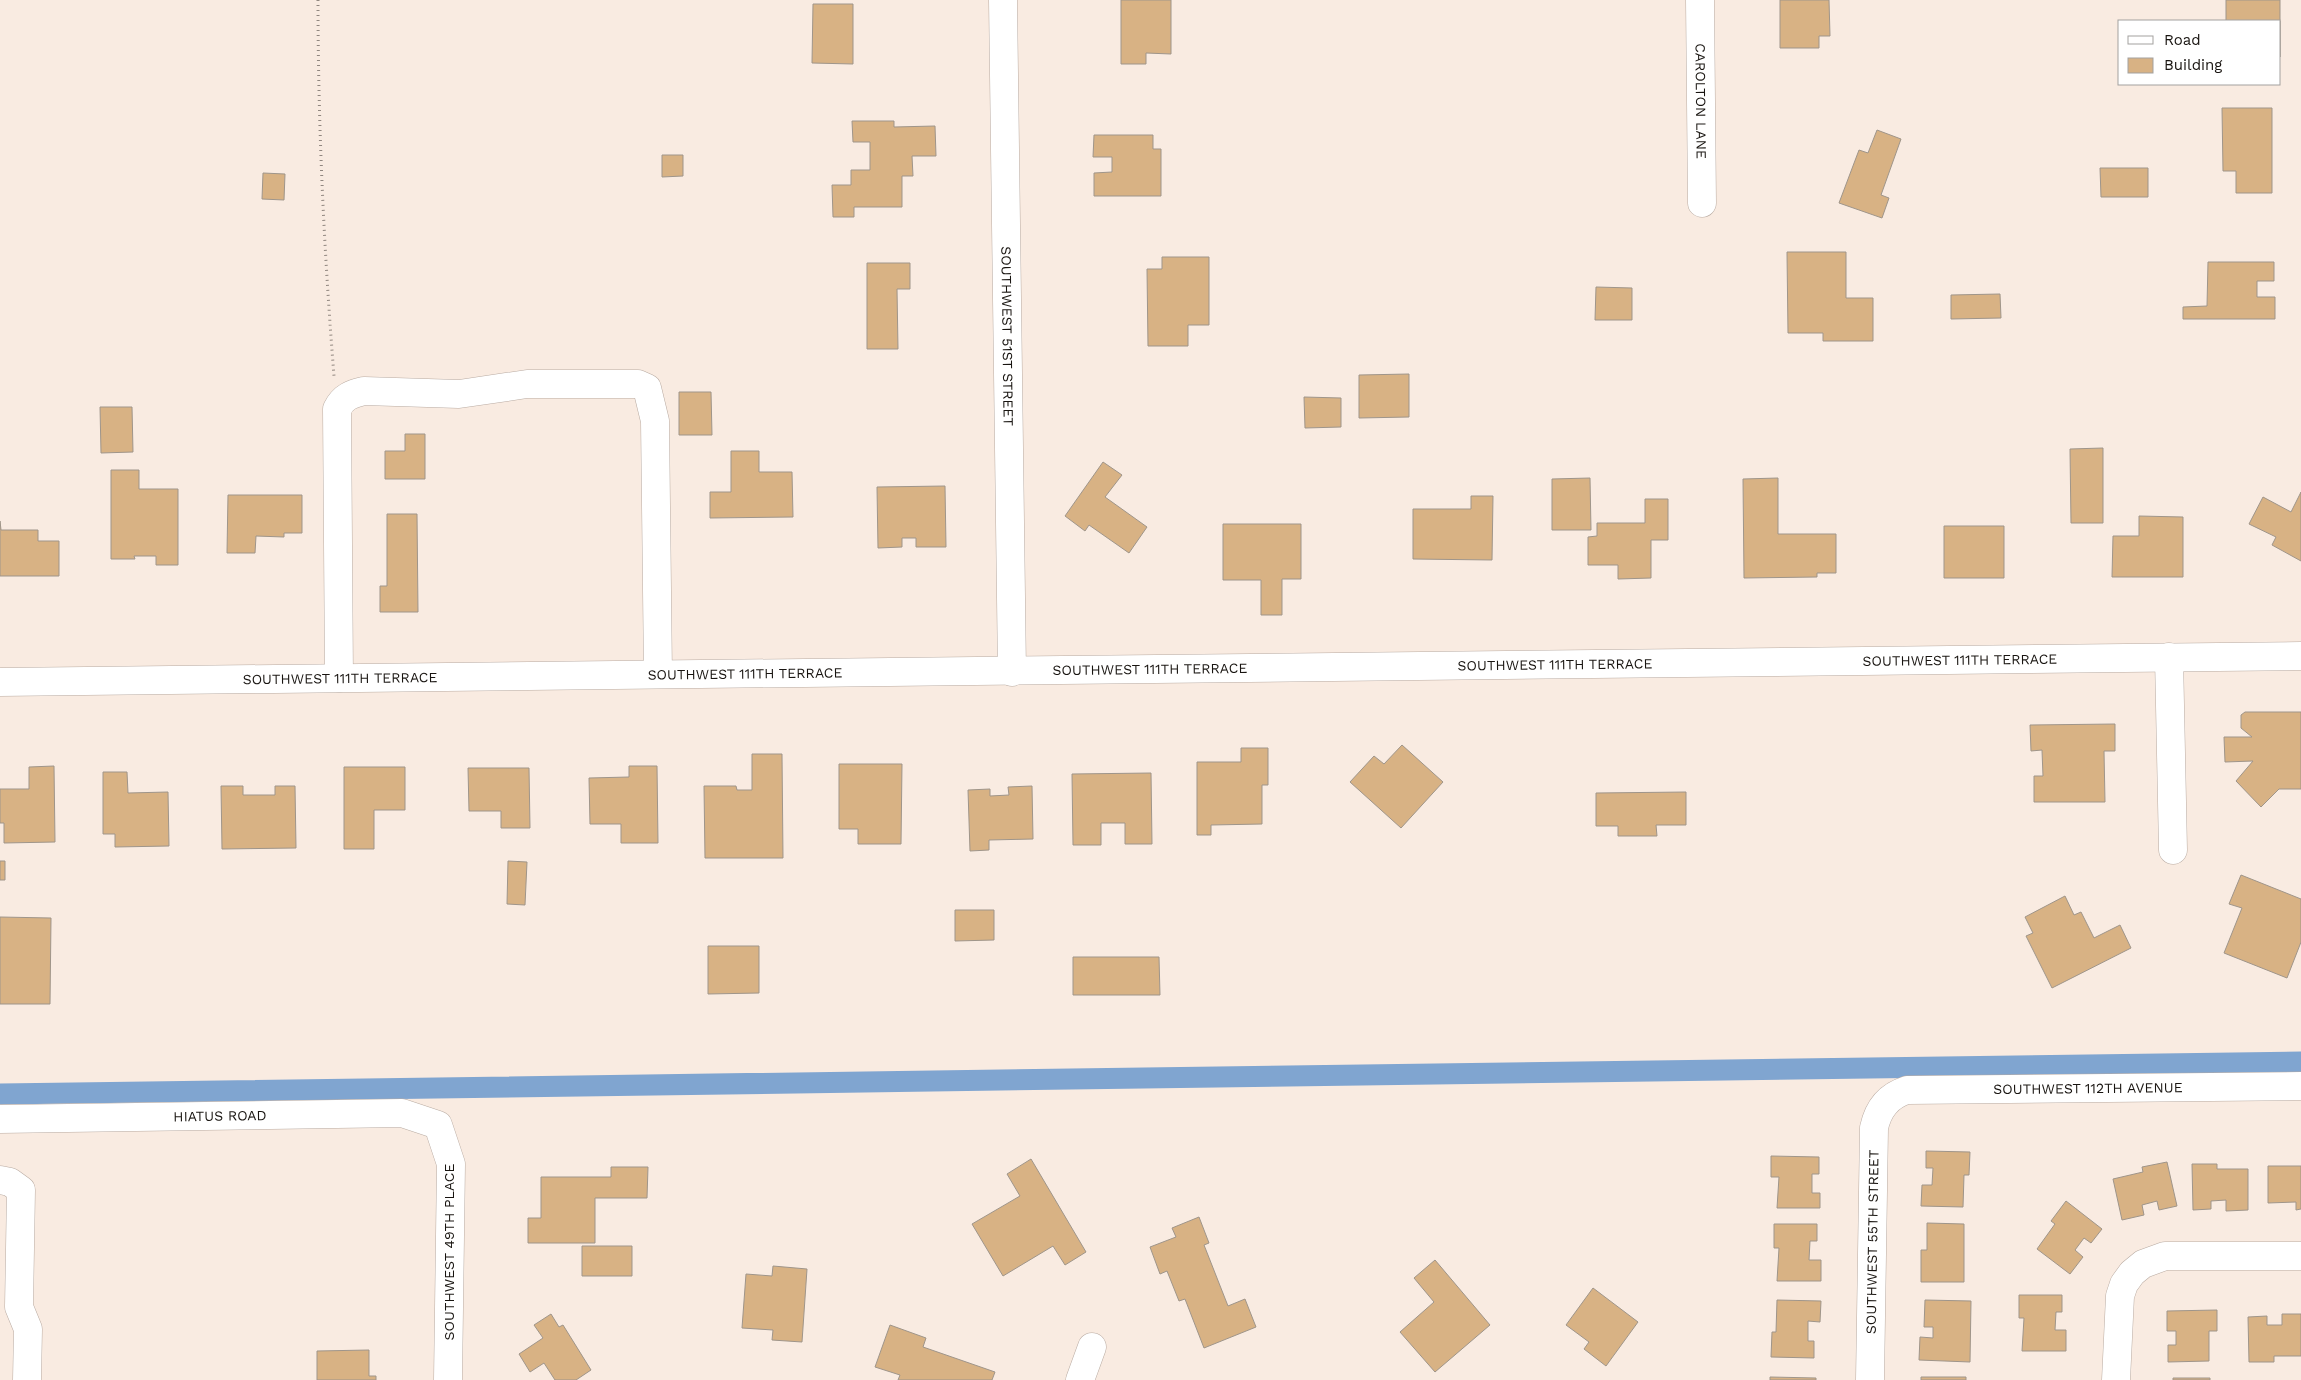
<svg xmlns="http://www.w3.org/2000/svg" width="2301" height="1380" viewBox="0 0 2301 1380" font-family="'Work Sans',sans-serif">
<rect width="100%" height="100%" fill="#f9ebe1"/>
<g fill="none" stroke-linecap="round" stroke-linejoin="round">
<path stroke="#80a5d0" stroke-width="21" d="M0 1094 2301 1062"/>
</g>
<path fill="#d8b284" stroke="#9f958a" d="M1121 0H1171V54L1146 53V64H1121Z
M1780 0H1829L1830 36H1819V48H1780Z
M2226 0H2280V57V21H2226Z
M813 4H853V64L812 63Z
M2222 108H2272V193H2236V171H2223Z
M852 121H894V127L935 126 936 156H912L913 176H902V207H854V217H833L832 185H851V170H870V142H853Z
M1877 130 1901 139 1881 195 1889 198 1882 218 1839 203 1859 150 1868 153Z
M1094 135H1153V149H1161V196H1094V173L1112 172V157H1093Z
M662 155H683V176L662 177Z
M2100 168H2148V197H2101Z
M263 173 285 174 284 200 262 199Z
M1787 252H1846V298H1873V341H1823V333H1788Z
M1162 257H1209V325H1188V346H1148L1147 269H1162Z
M2208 262H2274V281H2257V297H2275V319H2183V307L2207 306Z
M867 263H910V289H897L898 349H867Z
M1596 287 1632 288V320H1595Z
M2000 294 2001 318 1951 319V295Z
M1409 374V417L1359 418V375Z
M679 392H711L712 435H679Z
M1304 397 1341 398V427L1305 428Z
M100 407H132L133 452 101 453Z
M405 434H425V479H385V451H405Z
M2103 448V523H2071L2070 449Z
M731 451H759V472H792L793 517 710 518V492H731Z
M1103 462 1122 475 1105 497 1147 527 1129 553 1089 525 1085 531 1065 516Z
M111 470H139V489H178V565H156V556H134L135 559H111Z
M1590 478 1591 530H1552V479Z
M1778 478V534H1836V573H1817V577L1744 578 1743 479Z
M945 486 946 547H916V538H902V547L878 548 877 487Z
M2301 492V561L2272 545 2276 537 2249 524 2263 497 2291 512Z
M228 495H302V533H284V537L256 536 255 553H227Z
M1471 496H1493L1492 560 1413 559V509H1471Z
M1645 499H1668V540H1651V578L1618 579V565H1588V537L1597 536V523H1645Z
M387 514H417L418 612H380V586H387Z
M2139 516 2183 517V577H2112L2113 536H2139Z
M0 521 1 530H38V541H59V576H0Z
M1223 524H1301V579H1282V615H1261V580H1223Z
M1944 526H2004V578H1944Z
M2245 712H2301V789H2279L2261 807 2236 781 2253 761 2225 762 2224 737H2252L2241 728V715Z
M2115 724V751H2104L2105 802H2034V776H2043L2042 750 2031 751 2030 725Z
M1402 745 1443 782 1401 828 1350 782 1374 756 1384 764Z
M1241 748H1268V785H1262V824L1211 825V835H1197V762H1241Z
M752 754H782L783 858H705L704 786H736L737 790H752Z
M839 764H902L901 844H858V829H839Z
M54 766 55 842 4 843V823H0V789H29V767Z
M629 766H657L658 843H621V824H590L589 778 629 777Z
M344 767H405V810H374V849H344Z
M468 768H529L530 828H501V811H469Z
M103 772H127L128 793 168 792 169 846 115 847V834H103Z
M1151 773 1152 844H1125V823H1101V845H1073L1072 774Z
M221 786H243V795H275V786H295L296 848 222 849Z
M1032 786 1033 839 989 840V850L970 851 968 790 990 789V796L1009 795 1008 787Z
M1686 792V825H1656L1657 836H1618V826H1596V793Z
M0 861H5V880H0Z
M508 861 527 862 525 905 507 904Z
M2241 875 2301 899V942L2287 978 2224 953 2242 908 2229 904Z
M2065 896 2074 915 2081 912 2094 938 2120 925 2131 948 2052 988 2026 936 2033 933 2025 917Z
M955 910H994V940L955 941Z
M0 917 51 918 50 1004H0Z
M708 946H759V993L708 994Z
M1073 957H1159L1160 995H1073Z
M1926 1151 1970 1152 1969 1175H1964L1963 1207 1921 1206 1922 1185H1932L1933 1168H1926Z
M1771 1156 1819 1157V1174H1812V1193H1820V1208H1777L1779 1177H1771Z
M1031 1159 1086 1252 1065 1265 1053 1246 1003 1276 972 1224 1020 1196 1007 1174Z
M2167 1162 2177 1206 2159 1210 2157 1201 2142 1205 2144 1215 2122 1220 2113 1179 2143 1172 2142 1167Z
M2192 1164H2217V1169H2248V1210L2226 1211V1200L2211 1201V1209L2193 1210Z
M2268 1166H2301V1209L2296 1210V1202L2268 1203Z
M611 1167H648L647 1198H595V1243H528V1218H541V1177H611Z
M2066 1201 2102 1229 2091 1243 2084 1238 2075 1250 2083 1257 2070 1274 2037 1249 2055 1224 2051 1221Z
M1199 1217 1209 1243 1204 1245 1228 1306 1245 1299 1256 1327 1204 1348 1185 1299 1179 1301 1167 1271 1160 1274 1150 1247 1176 1237 1172 1228Z
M1927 1223 1964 1224V1282H1921V1250H1927Z
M1774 1224H1817V1241H1810L1809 1260H1821V1281H1777L1779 1248H1774Z
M582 1246H632V1276H582Z
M1435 1260 1490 1325 1435 1372 1400 1332 1434 1302 1414 1278Z
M773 1266 807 1269 802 1342 772 1340 773 1330 742 1328 746 1274 772 1276Z
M1593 1288 1638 1322 1606 1366 1584 1349 1589 1342 1566 1325Z
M2019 1295H2062V1312H2056L2055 1330H2066V1351H2022L2024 1318H2019Z
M1777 1300 1821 1301 1820 1322 1808 1321V1341H1814V1358L1771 1357 1772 1332H1776Z
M1925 1300 1971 1301 1970 1362 1919 1360 1920 1337 1933 1338V1327H1924Z
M2217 1310V1331H2209V1361L2168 1362V1345H2176V1331H2167V1311Z
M551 1314 559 1327 563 1325 591 1370 576 1380H555L544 1363 530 1372 519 1354 543 1338 534 1325Z
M2282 1314H2301V1356H2274V1362H2249L2248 1317 2267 1316V1325H2282Z
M890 1325 926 1338 923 1347 995 1372 992 1380H898L900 1375 875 1367Z
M369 1350V1376H376V1380H317V1351Z
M1770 1377 1816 1378V1380H1770Z
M1921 1377H1966V1380H1921Z
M2173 1378H2210V1380H2173Z"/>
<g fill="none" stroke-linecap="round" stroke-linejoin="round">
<defs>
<g id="minor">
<path id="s1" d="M1003 0 1012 672"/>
<path id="s2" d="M1700 0 1702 203"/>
<path d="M2169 657 2173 850"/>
<path d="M339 678 337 409C343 397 351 394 364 391L459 394 527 384H638L647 388 655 421 658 674"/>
<path id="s3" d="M0 682 2301 656"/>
<path id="s4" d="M0 1119 402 1113 438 1125 451 1164 448 1380"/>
<path d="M0 1180 10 1182 21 1190 19 1307 28 1329 27 1380"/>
<path d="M1080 1380 1092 1347"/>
<path id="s5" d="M1870 1380 1874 1128C1878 1109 1888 1096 1907 1090L2301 1086"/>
<path d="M2116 1380 2120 1296 2124 1284 2132 1273 2143 1264 2165 1256H2301"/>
</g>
</defs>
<use href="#minor" stroke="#b9aba2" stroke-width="29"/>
<path stroke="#90867f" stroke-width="3" stroke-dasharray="1 4" stroke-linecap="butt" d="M318 0C318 125 324 251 334 376"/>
<use href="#minor" stroke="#fff" stroke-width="28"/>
</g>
<g text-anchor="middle" stroke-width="5" stroke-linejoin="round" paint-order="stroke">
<g font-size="14" fill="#181410" stroke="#fff">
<text dy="5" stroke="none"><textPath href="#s2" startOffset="101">CAROLTON LANE</textPath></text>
<text dy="5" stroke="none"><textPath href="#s1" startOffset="336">SOUTHWEST 51ST STREET</textPath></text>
<text dy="5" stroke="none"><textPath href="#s3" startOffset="1960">SOUTHWEST 111TH TERRACE</textPath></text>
<text dy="5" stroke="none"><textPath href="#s3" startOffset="1555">SOUTHWEST 111TH TERRACE</textPath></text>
<text dy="5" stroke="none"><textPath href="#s3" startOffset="1150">SOUTHWEST 111TH TERRACE</textPath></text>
<text dy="5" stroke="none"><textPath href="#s3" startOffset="745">SOUTHWEST 111TH TERRACE</textPath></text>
<text dy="5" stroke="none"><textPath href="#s3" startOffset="340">SOUTHWEST 111TH TERRACE</textPath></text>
<text dy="5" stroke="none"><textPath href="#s5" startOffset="486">SOUTHWEST 112TH AVENUE</textPath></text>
<text dy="5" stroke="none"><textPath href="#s4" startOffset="220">HIATUS ROAD</textPath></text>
<text dy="5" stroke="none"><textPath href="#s5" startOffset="138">SOUTHWEST 55TH STREET</textPath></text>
<text transform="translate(449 1252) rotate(-90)" y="5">SOUTHWEST 49TH PLACE</text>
</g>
</g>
<rect x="2118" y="20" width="162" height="65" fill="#ffffff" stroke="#a3a19f"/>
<rect x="2128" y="36" width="25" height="8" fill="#ffffff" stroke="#a3a19f"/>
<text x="2164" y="45" font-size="15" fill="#181410">Road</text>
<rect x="2128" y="58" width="25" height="15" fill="#d8b284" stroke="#a3a19f"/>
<text x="2164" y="70" font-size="15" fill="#181410">Building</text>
</svg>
